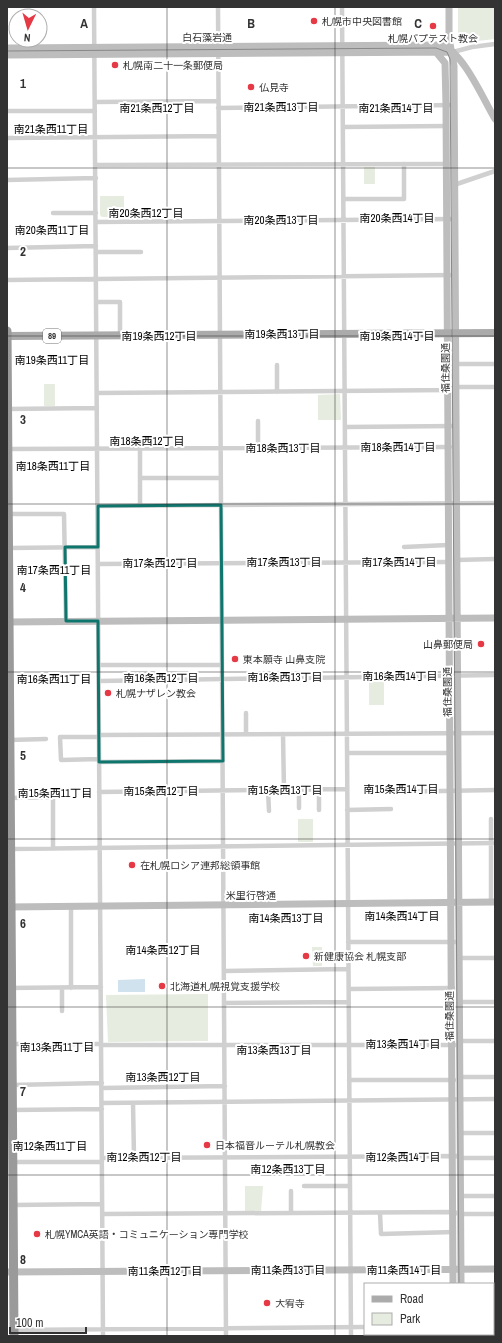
<svg xmlns="http://www.w3.org/2000/svg" width="502" height="1343" viewBox="0 0 502 1343" font-family="'Archivo Narrow','Noto Sans JP',sans-serif">
<rect width="100%" height="100%" fill="#fff"/>
<path fill="#e6ecdf" d="M458 7H495V39L460 43 458 41Z
M364 167H375V184H364Z
M100 196H124V217H102L100 215Z
M44 384H55V406H44Z
M340 394 341 420H318V395Z
M369 681H384V705H369Z
M298 819H313V842H298Z
M312 947H322V966H313Z
M208 994V1041L108 1042 106 995Z
M245 1186H263L261 1212H245Z"/>
<path fill="#cfe2ee" d="M145 979V992H118V980Z"/>
<g fill="none" stroke-linecap="round" stroke-linejoin="round">
<path stroke="#d0d0d0" stroke-width="4.5" d="M94 7 103 1336
M218 7 226 1336
M342 7 351 1336
M453 52 472 47 495 44
M95 102 218 101
M218 108 454 105
M7 111H95
M343 127 447 126
M7 138 219 136
M96 165 448 164
M7 180 96 178
M454 185 495 171
M344 199H404V164
M53 213H96
M96 222 454 219
M7 248 96 246
M96 252H141
M7 280 455 275
M96 302H120V336
M455 364H495
M277 365V392
M97 393 448 390 455 387H495
M8 409 97 408
M258 421V449
M345 427 456 426
M8 449 450 447
M140 449V506
M140 478H221
M98 506 495 503
M8 514H64L66 621
M404 547 448 545
M9 548 98 547
M456 560 495 559
M98 564 449 562
M99 665H222
M99 681 495 675
M246 713V734
M283 734 284 790
M99 735 495 733
M99 737H60L61 760 99 759
M9 740 46 739
M347 753H450
M99 762 223 761
M268 790 269 811
M299 790V808
M99 792 347 789
M388 792 495 790
M10 798 53 797V848
M319 810V789
M347 810 391 809
M11 849 495 843
M491 903V819
M71 906V988
M348 942H459
M459 958H495
M224 971 348 969
M7 988 101 987
M62 988V1011
M349 989 453 988
M459 1002H495
M224 1003 349 1002
M459 1041H495
M12 1044H101
M101 1045H459
M459 1077H495
M349 1080H454
M12 1085 102 1083
M102 1088 225 1086
M102 1103 495 1099
M133 1103 134 1157
M12 1110 102 1109
M460 1133H495
M102 1158 460 1156
M460 1158H495
M13 1162H102
M304 1186H350
M291 1191V1213
M460 1196H495
M13 1205 102 1204
M380 1213 381 1234 454 1232
M102 1214 453 1212 460 1214H495
M493 1306H495
M493 1329H495
M14 1330 365 1327"/>
<path stroke="#bdbdbd" stroke-width="7" d="M449 7V38L454 66 461 1284
M7 48 441 45C463 51 484 101 495 119
M436 52 445 63 446 105 453 1284
M7 55 453 52
M7 622 495 618
M7 907 495 902
M7 1272 495 1269
M454 1334V1336
M461 1334V1336"/>
<path stroke="#ababab" stroke-width="8" d="M7 336 495 333"/>
<path stroke="#9a9a9a" stroke-width="9" d="M7 331 14 1336"/>
<path stroke="#888" stroke-width="1" d="M7 51 436 48 447 52 450 59 459 1284
M456 1334V1336"/>
</g>
<path fill="none" stroke="#0f766e" stroke-width="3" stroke-linejoin="round" d="M221 505 223 761 99 762 98 621H66L65 547H98V506Z"/>
<path fill="none" stroke="#333" stroke-width="1" stroke-opacity="0.55" d="M167 7V1336M335 7V1336M7 168H495M7 336H495M7 504H495M7 672H495M7 839H495M7 1007H495M7 1175H495"/>
<g fill="#e63946" stroke="#fff" stroke-width="1.5">
<circle cx="314" cy="21" r="4"/>
<circle cx="433" cy="26" r="4"/>
<circle cx="115" cy="65" r="4"/>
<circle cx="251" cy="87" r="4"/>
<circle cx="481" cy="644" r="4"/>
<circle cx="235" cy="659" r="4"/>
<circle cx="108" cy="693" r="4"/>
<circle cx="132" cy="865" r="4"/>
<circle cx="306" cy="956" r="4"/>
<circle cx="162" cy="986" r="4"/>
<circle cx="207" cy="1145" r="4"/>
<circle cx="37" cy="1234" r="4"/>
<circle cx="267" cy="1303" r="4"/>
</g>
<g text-anchor="middle" stroke-width="4" stroke-linejoin="round" paint-order="stroke">
<rect fill="#fff" stroke="#707070" stroke-width="1" x="43" y="329" width="18" height="14" rx="3"/>
<g font-size="9" font-weight="bold" fill="#333">
<text x="52" y="339">89</text>
</g>
<g font-size="10" fill="#333" stroke="#fff" text-anchor="start">
<text x="322" y="25">札幌市中央図書館</text>
<text x="433" y="42" text-anchor="middle">札幌パプテスト教会</text>
<text x="123" y="69">札幌南二十一条郵便局</text>
<text x="259" y="91">仏見寺</text>
<text x="473" y="648" text-anchor="end">山鼻郵便局</text>
<text x="243" y="663">東本願寺 山鼻支院</text>
<text x="116" y="697">札幌ナザレン教会</text>
<text x="140" y="869">在札幌ロシア連邦総領事館</text>
<text x="314" y="960">新健康協会 札幌支部</text>
<text x="170" y="990">北海道札幌視覚支援学校</text>
<text x="215" y="1149">日本福音ルーテル札幌教会</text>
<text x="45" y="1238">札幌YMCA英語・コミュニケーション専門学校</text>
<text x="275" y="1307">大宥寺</text>
</g>
<g font-size="10" fill="#333" stroke="#fff">
<text x="207" y="41">白石藻岩通</text>
<text transform="translate(445 368) rotate(-90)" y="4">福住桑園通</text>
<text transform="translate(447 692) rotate(-90)" y="4">福住桑園通</text>
<text x="251" y="899">米里行啓通</text>
<text transform="translate(449 1016) rotate(-90)" y="4">福住桑園通</text>
</g>
<g font-size="11" fill="#000" stroke="#fff">
<text x="281" y="111">南21条西13丁目</text>
<text x="157" y="112">南21条西12丁目</text>
<text x="396" y="112">南21条西14丁目</text>
<text x="51" y="133">南21条西11丁目</text>
<text x="146" y="217">南20条西12丁目</text>
<text x="397" y="222">南20条西14丁目</text>
<text x="281" y="224">南20条西13丁目</text>
<text x="52" y="234">南20条西11丁目</text>
<text x="282" y="338">南19条西13丁目</text>
<text x="159" y="340">南19条西12丁目</text>
<text x="397" y="340">南19条西14丁目</text>
<text x="52" y="364">南19条西11丁目</text>
<text x="147" y="445">南18条西12丁目</text>
<text x="398" y="451">南18条西14丁目</text>
<text x="283" y="452">南18条西13丁目</text>
<text x="53" y="470">南18条西11丁目</text>
<text x="284" y="566">南17条西13丁目</text>
<text x="399" y="566">南17条西14丁目</text>
<text x="160" y="567">南17条西12丁目</text>
<text x="54" y="574">南17条西11丁目</text>
<text x="400" y="680">南16条西14丁目</text>
<text x="285" y="681">南16条西13丁目</text>
<text x="161" y="682">南16条西12丁目</text>
<text x="54" y="683">南16条西11丁目</text>
<text x="401" y="793">南15条西14丁目</text>
<text x="285" y="794">南15条西13丁目</text>
<text x="161" y="795">南15条西12丁目</text>
<text x="55" y="797">南15条西11丁目</text>
<text x="402" y="920">南14条西14丁目</text>
<text x="286" y="922">南14条西13丁目</text>
<text x="163" y="954">南14条西12丁目</text>
<text x="403" y="1048">南13条西14丁目</text>
<text x="57" y="1051">南13条西11丁目</text>
<text x="274" y="1054">南13条西13丁目</text>
<text x="163" y="1081">南13条西12丁目</text>
<text x="50" y="1150">南12条西11丁目</text>
<text x="144" y="1161">南12条西12丁目</text>
<text x="403" y="1161">南12条西14丁目</text>
<text x="288" y="1173">南12条西13丁目</text>
<text x="288" y="1274">南11条西13丁目</text>
<text x="404" y="1274">南11条西14丁目</text>
<text x="165" y="1275">南11条西12丁目</text>
</g>
</g>
<g font-size="13" text-anchor="middle" font-weight="bold" fill="#333" stroke="#fff" stroke-width="4" stroke-linejoin="round" paint-order="stroke">
<text x="84" y="28">A</text>
<text x="251" y="28">B</text>
<text x="418" y="28">C</text>
<text x="23" y="88">1</text>
<text x="23" y="256">2</text>
<text x="23" y="424">3</text>
<text x="23" y="592">4</text>
<text x="23" y="760">5</text>
<text x="23" y="928">6</text>
<text x="23" y="1096">7</text>
<text x="23" y="1264">8</text>
</g>
<rect width="502" height="1343" fill="none" stroke="#333333" stroke-width="16"/>
<rect x="364" y="1283" width="130" height="52" fill="#ffffff" stroke="#adadad"/>
<rect x="372" y="1296" width="20" height="6" fill="#ababab" stroke="#adadad"/>
<text x="400" y="1303" font-size="12" fill="#333333">Road</text>
<rect x="372" y="1313" width="20" height="12" fill="#e6ecdf" stroke="#adadad"/>
<text x="400" y="1323" font-size="12" fill="#333333">Park</text>
<g transform="translate(28 28) rotate(185)"><circle r="19" fill="#ffffff" stroke="#adadad"/>
<path d="M0-3L7 15L0 10L-7 15Z" fill="#e63946"/>
<text y="-6" font-size="11" font-weight="bold" text-anchor="middle" fill="#333333">N</text>
</g>
<path d="M10 1327v6h76v-6" fill="none" stroke="#333333" stroke-width="2"/>
<text x="16" y="1327" font-size="12" fill="#333333" stroke="#ffffff" stroke-width="3" paint-order="stroke">100 m</text>
</svg>
